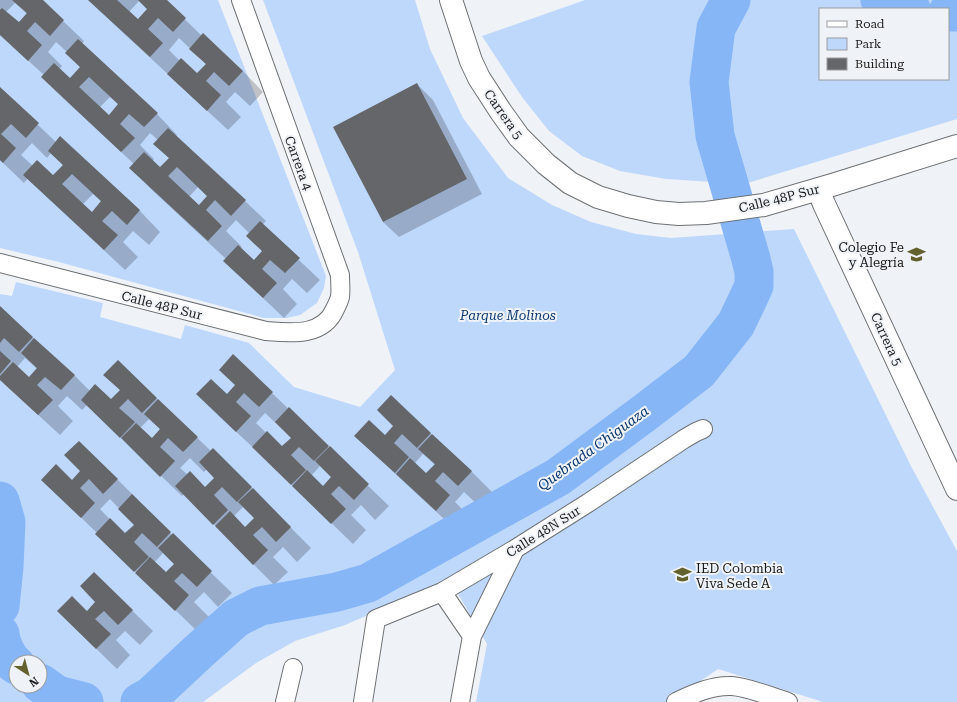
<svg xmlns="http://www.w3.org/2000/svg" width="957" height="702" viewBox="0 0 957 702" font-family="'Roboto Serif',serif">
<rect width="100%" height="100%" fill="#eff2f6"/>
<path fill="#bed8fc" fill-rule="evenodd" d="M0 0H218L326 276 324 288 317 303 300 315 287 318H264L59 262 0 248Z
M263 0H415L430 49 463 118 508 178 552 205 591 222 636 234 671 238 794 229 912 468 957 551V702H823L718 669 670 702H476L487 644 450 580 389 606 345 625 295 641 256 663 203 702H0V294L12 296 16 282 103 303 100 317 181 339 185 325 249 343 294 387 360 407 395 370 358 252ZM16 662H40V686H16Z
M585 0H957V119L744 184 666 179 620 171 582 156 549 131 522 97 482 36ZM820 9H948V79H820Z"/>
<path fill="#0003" fill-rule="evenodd" d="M0 0H41L84 41 82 44 157 114 177 135 176 136 245 201 266 221 262 225 320 280 307 293 292 279 283 289 297 304 284 318 224 261 226 259 151 189 131 168 134 164 63 98 42 77 44 75 0 35ZM15 3 27 14 19 24 6 12ZM56 42 67 52 81 68 70 80 59 70 62 66 48 52ZM110 97 119 105 109 116 100 107ZM150 133 158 140 154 144 170 159 160 169 153 161 154 159 140 145ZM198 187 208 197 199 206 189 197ZM236 220 249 233 263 252 254 261 240 249 242 247 226 231Z
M88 0H165L202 36 243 71 263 92 250 106 235 92 226 102 241 117 228 130ZM139 1 148 10 138 20 129 12ZM179 38 206 64 197 74 180 61 169 50Z
M417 84 433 100 482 194 399 237 383 222Z
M0 89 56 142 61 138 140 211 160 232 149 245 133 231 123 242 138 257 125 270 45 195 28 178 24 183 0 160ZM32 143 47 158 51 153 63 165 53 177 33 166 21 155ZM93 194 102 202 92 213 83 204Z
M0 308 74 375 90 391 111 401 121 391 105 375 118 362 211 451 213 449 311 548 297 562 283 547 273 557 288 572 274 585 184 494 182 496 87 405 82 410 67 396 58 406 73 421 60 435 0 380ZM25 358 37 369 29 378 17 367ZM149 419 161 430 152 440 140 428ZM190 458 204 472 207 469 216 478 206 488 188 475 180 468ZM243 507 255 518 245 528 234 516Z
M236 385 272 393 389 506 375 520 361 505 351 515 366 530 353 544 258 452 218 415 227 395ZM265 413 280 427 292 438 282 448 256 423ZM320 466 332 478 323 487 311 476Z
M391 397 472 472 492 492 479 506 464 492 455 502 470 517 457 531 376 456 356 436H385L394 426ZM423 454 435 465 426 474 415 463Z
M82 471 117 479 138 500 137 501 232 593 218 607 204 592 194 602 209 617 196 630 117 554 97 533 63 500 72 481ZM110 499 135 525 125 535 100 509ZM163 553 175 565 166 574 154 563Z
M94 573 153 631 140 645 125 631 116 640 130 655 117 669 79 632 87 612 97 602Z"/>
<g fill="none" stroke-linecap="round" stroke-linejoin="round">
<path stroke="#87b6f7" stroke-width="39" d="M880 0 911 9
M948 12H957
M0 501 6 522 4 567 0 606
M0 634C1 645 8 659 16 665
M40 683 57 695 84 702
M140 702 151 696 197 653 236 618 260 606 337 592 368 583 558 477 647 411 699 371 736 324 754 286V272L751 259 715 136 709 82 716 28 731 0"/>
</g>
<path fill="#646669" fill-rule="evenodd" d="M12 0H43L64 20 50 36 35 22 27 31 42 45 28 61 0 35V10L2 8 19 22 27 13Z
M88 0H117L138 19 147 9 138 0H167L186 18 173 32 158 18 148 29 163 43 150 57Z
M203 33 243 71 229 86 214 72 206 81 221 95 207 111 167 74 181 58 197 73 206 64 189 49Z
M78 39 158 113 144 127 129 114 120 124 135 138 121 152 41 77 54 63 70 78 80 67 65 53ZM89 77 118 104 109 115 79 87Z
M417 83 467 179 383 222 333 127Z
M0 87 39 123 26 138 11 124 1 134 16 148 3 163 0 160Z
M168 128 246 200 231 216 215 200 206 210 222 226 208 241 129 168 144 152 160 167 169 158 153 144ZM177 167 207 196 199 205 168 176Z
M60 136 140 210 127 225 112 211 102 221 118 235 104 250 23 175 37 160 53 175 63 165 48 151ZM72 174 101 201 92 212 62 184Z
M260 221 300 258 285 273 270 260 262 269 277 283 263 298 223 261 238 245 254 260 262 251 246 236Z
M0 306 33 337 19 352 4 338 0 343Z
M34 338 75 375 61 390 45 377 37 385 53 400 38 415 0 380V376L13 362 29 377 37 368 21 353Z
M0 351 11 361 0 374Z
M233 354 273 392 259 407 244 393 236 402 251 416 236 432 196 394 211 379 227 394 235 385 219 370Z
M118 360 157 398 142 413 128 399 119 408 135 422 120 438 81 400 95 384 111 399 120 390 103 375Z
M391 395 431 433 417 448 402 434 394 443 409 457 395 473 354 436 369 420 385 435 393 426 377 410Z
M158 399 198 437 183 452 168 438 160 447 175 461 160 477 121 438 136 423 152 438 160 429 144 414Z
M289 407 329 446 314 461 299 447 291 455 306 470 291 485 252 447 267 431 282 446 291 438 275 422Z
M432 434 472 471 458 486 443 472 435 481 450 495 436 511 396 474 410 458 426 473 435 464 418 449Z
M79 441 118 479 103 494 89 479 80 488 95 503 81 518 41 480 56 464 72 480 80 471 64 455Z
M330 446 369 484 354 500 339 486 331 494 346 509 331 524 292 486 307 470 323 486 331 477 315 461Z
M213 448 252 487 237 502 222 487 214 495 228 510 213 525 175 486 190 471 205 487 214 478 199 462Z
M253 488 291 527 276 542 262 527 253 535 268 550 253 565 215 526 230 511 245 527 254 518 238 502Z
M132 494 171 532 157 547 142 533 134 542 149 557 134 572 95 534 110 518 125 533 134 525 118 509Z
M173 533 212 571 197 587 182 573 174 581 189 595 175 611 135 573 150 557 166 572 174 564 158 548Z
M94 572 133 610 118 625 104 611 95 619 111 634 96 649 57 611 72 596 87 611 95 602 80 586Z"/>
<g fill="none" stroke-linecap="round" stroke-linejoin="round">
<defs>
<path id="street" d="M0 263 266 331C291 333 323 337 335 309 337 305 339 301 340 297 341 291 340 282 340 275L241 0
M442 592 472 636 460 702
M472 636 515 549
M285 702 293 668
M363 702 376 619 442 592 515 549 588 503 684 439 696 432 703 429
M676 702C693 694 712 685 732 686 748 687 772 697 788 702"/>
<path id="secondary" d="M451 0 471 61 479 78 501 112 519 137 546 164 570 183 598 197 628 206 656 212 679 214 706 213 764 205 832 185 957 146
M818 189 824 204 957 489"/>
</defs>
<use href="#street" stroke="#6e7174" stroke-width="20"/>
<use href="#secondary" stroke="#6e7174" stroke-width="24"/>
<use href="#street" stroke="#fff" stroke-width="18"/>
<use href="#secondary" stroke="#fff" stroke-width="22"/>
</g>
<defs>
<symbol id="school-bare" viewBox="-9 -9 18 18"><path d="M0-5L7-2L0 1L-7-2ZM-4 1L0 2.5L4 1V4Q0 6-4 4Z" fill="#63612e" stroke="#eff2f6" stroke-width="2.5" paint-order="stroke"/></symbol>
</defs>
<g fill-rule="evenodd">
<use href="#school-bare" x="904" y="242" width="25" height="25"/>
<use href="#school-bare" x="670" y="562" width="25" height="25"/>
</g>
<g text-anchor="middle" stroke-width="4" stroke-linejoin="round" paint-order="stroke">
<g font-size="13" fill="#1b1c1d" stroke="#eff2f6">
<text transform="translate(504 114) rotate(55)" y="5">Carrera 5</text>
<text transform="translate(299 163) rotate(70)" y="5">Carrera 4</text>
<text transform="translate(779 198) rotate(-14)" y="5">Calle 48P Sur</text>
<text transform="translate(162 305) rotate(14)" y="5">Calle 48P Sur</text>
<text transform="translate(887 339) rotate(65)" y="5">Carrera 5</text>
<text transform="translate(543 531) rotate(-32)" y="5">Calle 48N Sur</text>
</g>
<g font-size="13" fill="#1b1c1d" stroke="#eff2f6" text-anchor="end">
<text x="904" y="252">Colegio Fe<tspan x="904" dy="15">y Alegría</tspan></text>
<text x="696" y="573" text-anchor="start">IED Colombia<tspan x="696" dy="15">Viva Sede A</tspan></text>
</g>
<g font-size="13" font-style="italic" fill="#0e3b73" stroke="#eff2f6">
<text x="508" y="320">Parque Molinos</text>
</g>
<g font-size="14" font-style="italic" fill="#0b3871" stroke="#eff2f6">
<text transform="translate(593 448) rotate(-36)" y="5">Quebrada Chiguaza</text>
</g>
</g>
<rect x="819" y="8" width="130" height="72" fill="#eff2f6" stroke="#9a9c9f"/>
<rect x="827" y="21" width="20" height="6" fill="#ffffff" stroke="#9a9c9f"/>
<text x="855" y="28" font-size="12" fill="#1b1c1d">Road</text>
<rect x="827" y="38" width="20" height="12" fill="#bed8fc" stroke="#9a9c9f"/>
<text x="855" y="48" font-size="12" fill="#1b1c1d">Park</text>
<rect x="827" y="58" width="20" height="12" fill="#646669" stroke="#9a9c9f"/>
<text x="855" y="68" font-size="12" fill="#1b1c1d">Building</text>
<g transform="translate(28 674) rotate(144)"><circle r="19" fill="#eff2f6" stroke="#9a9c9f"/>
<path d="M0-3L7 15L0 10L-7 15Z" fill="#63612e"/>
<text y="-6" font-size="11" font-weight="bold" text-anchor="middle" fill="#1b1c1d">N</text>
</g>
</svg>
